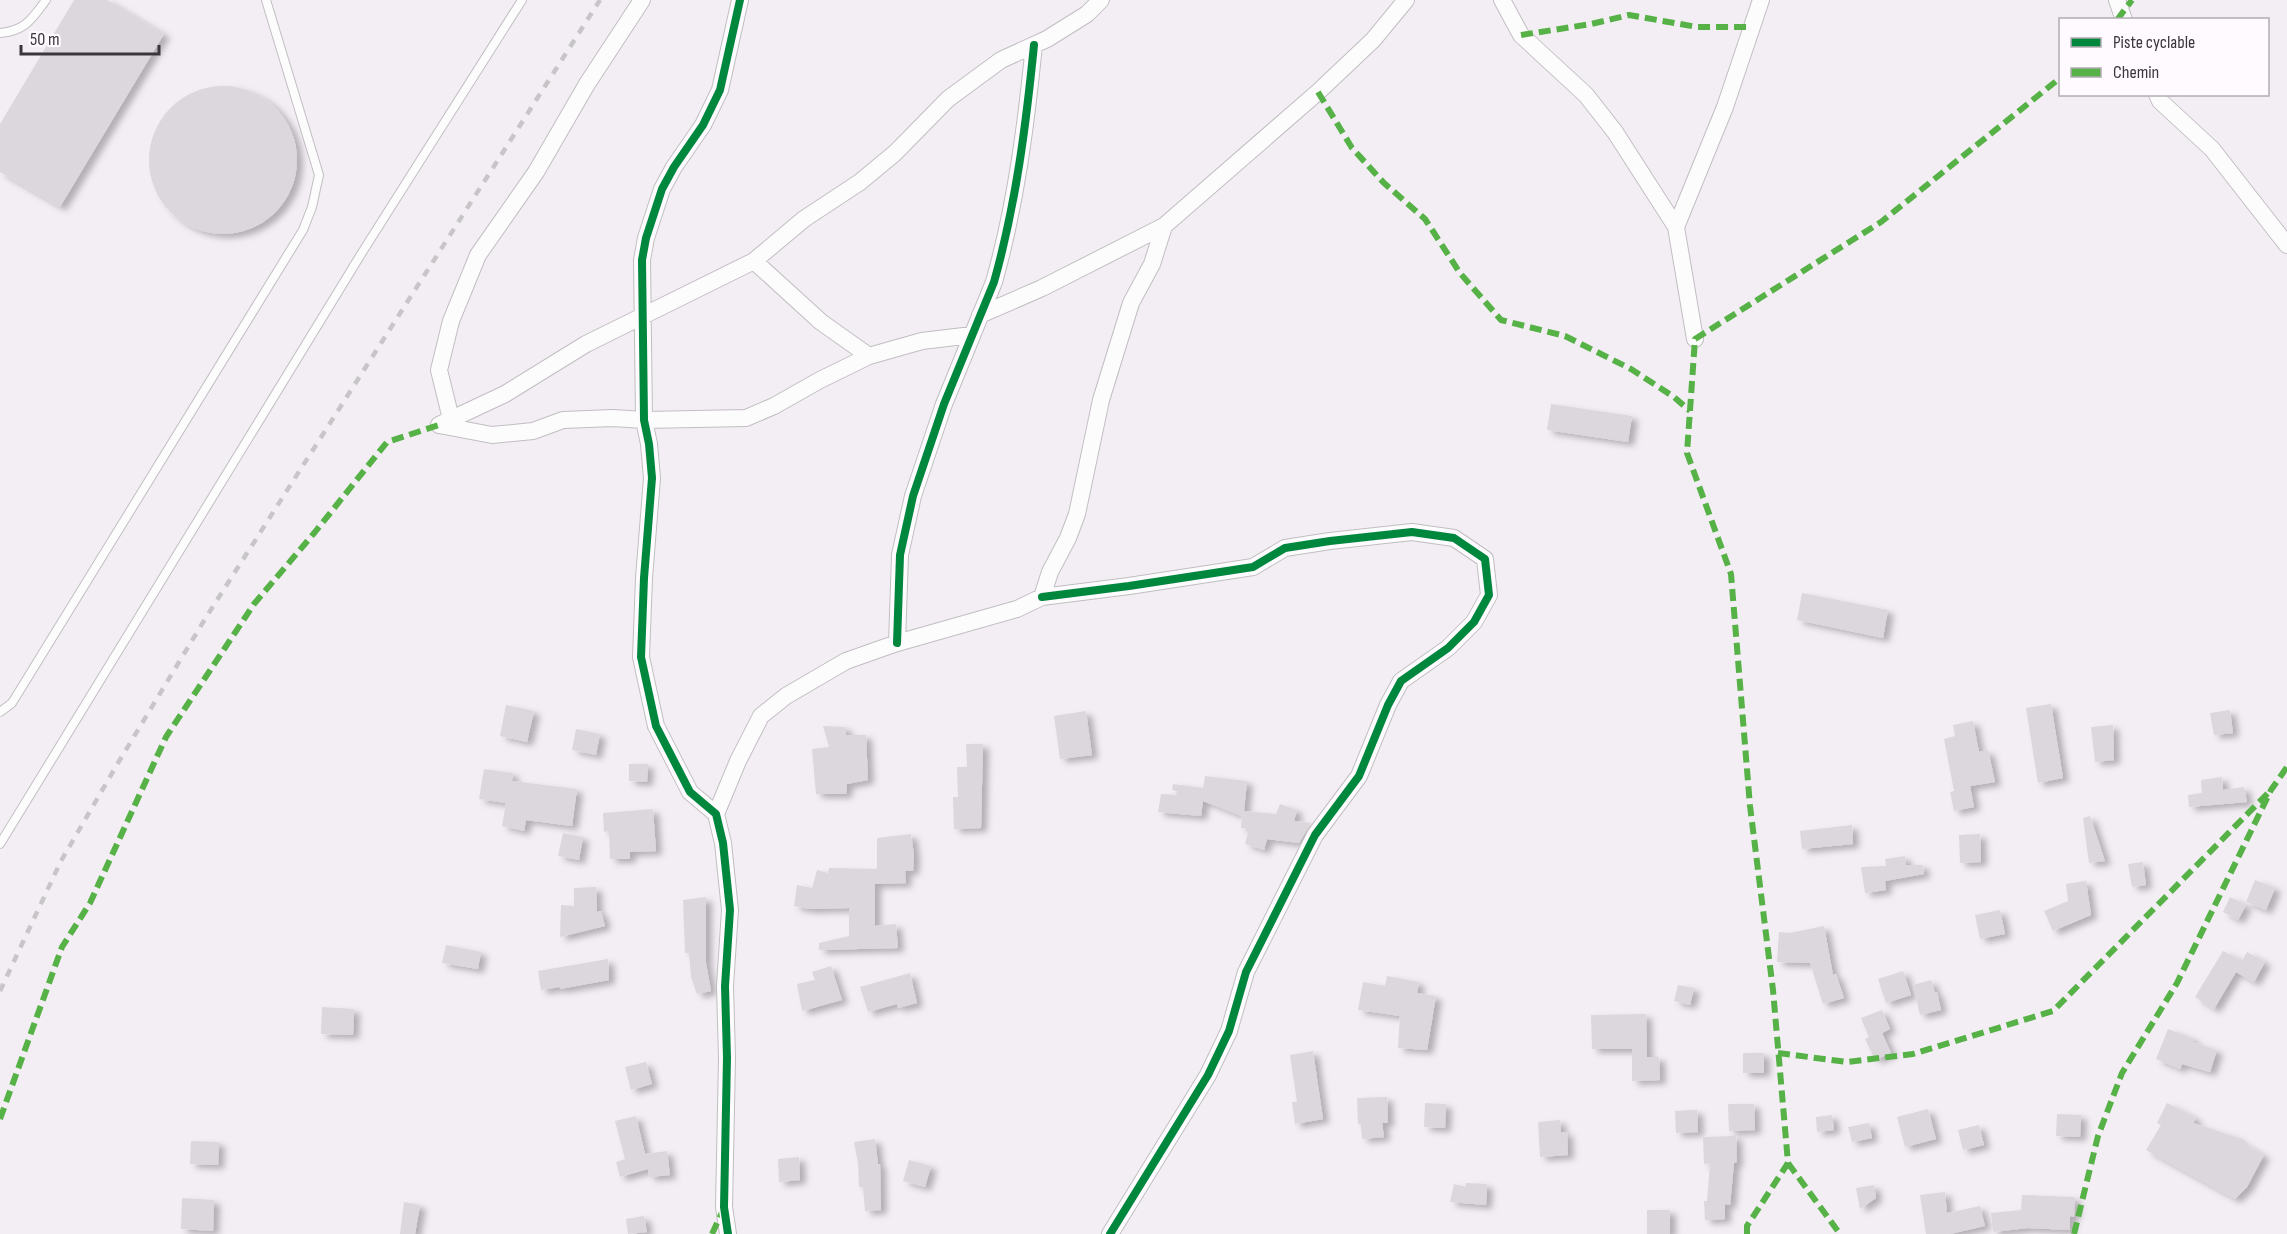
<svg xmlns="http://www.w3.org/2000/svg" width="2287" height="1234" viewBox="0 0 2287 1234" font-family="'Sofia Sans Condensed',sans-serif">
<defs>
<filter id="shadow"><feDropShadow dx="6" dy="4" stdDeviation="3" flood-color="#0004"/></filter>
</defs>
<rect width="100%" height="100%" fill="#f3eef4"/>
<path fill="#dbd7dc" filter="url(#shadow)" d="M74 0H107L164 34 60 207 0 172V124Z
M149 160a74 74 0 1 1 148 0a74 74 0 1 1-148 0Z
M1551 404 1632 416 1628 442 1547 430Z
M1802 593 1888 610 1883 638 1797 620Z
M2051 704 2063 778 2038 783 2026 708Z
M506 705 534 711 527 742 500 736Z
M2230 710 2233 733 2214 735 2210 713Z
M1086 711 1092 755 1060 759 1054 716Z
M1973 721 1979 752 1988 750 1995 782 1970 786 1974 807 1954 811 1950 792 1954 791 1944 739 1955 736 1953 725Z
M2113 725 2114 760 2095 762 2091 727Z
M823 726 846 727V735H866L868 780 847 784 846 794H816L812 749 829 747Z
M576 729 600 734 596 755 572 750Z
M966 744H983L981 828 954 829 953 797H958L957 767H967Z
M629 764H648L647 782 629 781Z
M484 769 513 773 512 781 577 789 572 826 526 820 524 831 502 826 506 803 479 799Z
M1205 776 1247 781 1244 811 1276 814 1280 804 1297 810 1294 821 1311 823 1299 843 1267 839 1264 850 1245 844 1249 829 1241 828 1242 816 1203 801 1201 816 1158 812 1161 794 1176 795 1177 791 1172 790 1173 784 1203 788Z
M2222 777 2223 790 2244 787 2247 802 2189 807 2188 795 2202 793 2201 780Z
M653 809 656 851 630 852V859H610L609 831 604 832 603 813Z
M2090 816 2105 861 2089 863 2083 818Z
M1852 825 1853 844 1802 849 1800 831Z
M563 833 583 837 579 860 558 856Z
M911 834 914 855 913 871H905L906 883 875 884V926L896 924 898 948 819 950V943L849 936V908L810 909 794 906 797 885 812 888 817 870 828 873 829 868 877 869V838Z
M1980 834 1981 862 1960 863 1959 835Z
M1905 856 1906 865H1923L1924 874 1885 881 1886 890 1865 893 1861 867 1886 866 1885 859Z
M2143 862 2146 885 2132 887 2128 864Z
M2255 880 2275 888 2266 910 2246 902Z
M2086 881 2091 915 2053 931 2044 911 2068 901 2066 884Z
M596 887 597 912 601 911 605 926 560 937 561 905 574 906V888Z
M706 897V963L711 991 697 994 691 977 689 953H685L683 900Z
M2230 897 2246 905 2238 920 2223 912Z
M2000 910 2005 934 1980 939 1975 915Z
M1824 926 1833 975 1836 974 1844 998 1823 1004 1810 963 1777 962 1779 932 1790 933Z
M446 945 481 952 478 969 442 963Z
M2223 951 2242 961 2247 952 2265 962 2254 982 2236 972 2242 962 2214 1009 2195 997Z
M608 959 609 980 560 989V987L541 990 538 971Z
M831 966 842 1000 802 1011 797 984 815 980 812 972Z
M1903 971 1911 995 1886 1003 1878 979Z
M910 973 917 1003 898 1008 897 1004 868 1012 860 987Z
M1387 976 1419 982 1417 993 1436 996 1427 1050 1398 1048 1400 1016 1358 1010 1363 982 1385 986Z
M1931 980 1935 993 1937 992 1941 1010 1920 1015 1913 985Z
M1678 985 1694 988 1690 1005 1674 1001Z
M322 1007 354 1009 353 1035 321 1034Z
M1882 1010 1890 1029 1882 1033 1891 1053 1875 1060 1865 1039 1869 1037 1861 1018Z
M1646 1014 1647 1057H1659L1660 1080 1632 1081V1049H1592L1591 1015Z
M2168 1029 2194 1039 2192 1042 2217 1050 2210 1072 2182 1064 2180 1069 2156 1059Z
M1313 1051 1323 1119 1295 1124 1292 1102H1297L1290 1055Z
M1743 1053H1764V1073H1743Z
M646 1062 652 1084 631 1090 625 1067Z
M1387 1097 1388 1123H1382L1384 1137 1362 1139 1361 1124H1358L1357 1098Z
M1425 1103 1446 1104 1445 1128 1424 1127Z
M2167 1103 2196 1118 2193 1123 2239 1138 2238 1140 2264 1155 2247 1187 2235 1199 2146 1150 2161 1125 2157 1123Z
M1728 1104H1754L1755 1130 1729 1131Z
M1928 1109 1936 1139 1905 1147 1897 1117Z
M1697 1110 1698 1132 1676 1133 1675 1111Z
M2057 1114 2081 1115 2080 1137 2056 1136Z
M1832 1115 1834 1130 1817 1132 1816 1117Z
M636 1116 645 1154 667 1151 670 1175 649 1177 648 1169 620 1177 616 1162 625 1159 615 1121Z
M1560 1120 1561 1132H1567L1568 1155 1540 1157 1538 1122Z
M1869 1123 1872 1138 1852 1142 1848 1127Z
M1979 1125 1984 1145 1963 1150 1958 1130Z
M1736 1136 1737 1162 1734 1163 1730 1205 1725 1204V1219L1705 1220 1704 1201H1707L1710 1163 1704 1164 1703 1137Z
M875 1139 878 1164H880L881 1210 865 1211 863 1187H859L858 1163 854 1142Z
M191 1141 219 1142 218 1165 190 1164Z
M799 1157 800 1180 779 1182 778 1159Z
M909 1160 931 1166 925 1187 903 1181Z
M1466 1183 1487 1184 1486 1205 1450 1202 1454 1184 1466 1187Z
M1874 1185 1876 1198 1860 1209 1856 1188Z
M1945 1192 1947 1213 1980 1206 1985 1226 1950 1234H1926L1920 1195Z
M2022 1195 2075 1197 2074 1217 2070 1216V1230L2028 1228 1993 1232 1991 1213 2021 1210Z
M182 1198 214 1200 213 1231 181 1229Z
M404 1202 420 1205 415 1234H400Z
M1647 1210H1670V1234H1647Z
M644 1216 647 1232 628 1234 626 1219Z"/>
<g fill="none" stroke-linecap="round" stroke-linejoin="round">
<defs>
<path id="lane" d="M0 33C25 31 32 19 46 0
M0 712 12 703 303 230 312 207 319 175 266 0
M0 844 363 251 522 0"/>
<path id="street" d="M1502 0 1521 35 1586 95 1615 132 1676 227
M2117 0 2124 20
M2157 94 2160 101 2212 149 2287 245
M754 261 821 322 869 356
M980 315 1042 288 1164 226 1318 92 1373 40 1406 0
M1695 339 1676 227 1725 107 1761 0
M451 419 439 370 451 321 478 255 536 172 587 84 642 0
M439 425 505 394 586 344 754 261 804 219 860 182 895 153 948 99 1001 60 1047 39 1087 14 1101 0
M439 425 492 435 533 431 563 420 613 418 644 420 746 418 774 406 820 380 869 356 922 341 972 335
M1042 597 1129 586 1253 567 1285 548 1330 541 1412 532 1454 538 1485 559 1489 595 1474 622 1448 648 1401 681 1388 705 1359 776 1315 835 1246 972 1229 1031 1208 1075 1110 1234
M897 643 900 555 913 496 944 404 994 282C1016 204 1026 125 1034 45
M716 814 738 761 761 716 786 696 846 661 897 643 1017 609 1042 597 1050 572 1068 538 1077 514 1101 400 1131 303 1152 264 1164 226
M728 1234 724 1207 727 1058 725 986 730 910 723 843 716 814 690 792 656 726 641 657 644 578 652 478 649 444 644 420 642 260 646 238 662 189 674 167 703 125 720 90 740 0"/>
</defs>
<use href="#lane" stroke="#c1bec2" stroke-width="10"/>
<use href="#street" stroke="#c1bec2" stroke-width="18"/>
<use href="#lane" stroke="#fdfcfd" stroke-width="8"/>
<use href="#street" stroke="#fdfcfd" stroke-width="16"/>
<path stroke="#c7c5c7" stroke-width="4.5" stroke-dasharray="8 8" stroke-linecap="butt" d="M0 991 61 861 118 763 205 619 600 0"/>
<path stroke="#56b246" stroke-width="6" stroke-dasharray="12 6" stroke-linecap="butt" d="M2117 20 2132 0
M1521 35 1591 24 1629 15 1697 27H1751
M1318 92 1352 148 1384 183 1425 219 1460 273 1501 320 1565 336 1631 369 1674 397 1690 411
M1778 1053 1847 1062 1913 1054 2053 1011 2271 790
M0 1119 62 947 90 903 166 737 254 604 315 532 387 442 439 425
M1788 1163 1840 1234
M712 1234 723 1210
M1747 1234V1226L1788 1163 1773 990 1750 806 1731 574 1687 453 1695 339 1881 222 2060 78
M2074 1234 2098 1136 2122 1073 2177 983 2271 790 2287 767"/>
<defs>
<path id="cycleway" d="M1042 597 1129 586 1253 567 1285 548 1330 541 1412 532 1454 538 1485 559 1489 595 1474 622 1448 648 1401 681 1388 705 1359 776 1315 835 1246 972 1229 1031 1208 1075 1110 1234
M897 643 900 555 913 496 944 404 994 282C1016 204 1026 125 1034 45
M728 1234 724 1207 727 1058 725 986 730 910 723 843 716 814 690 792 656 726 641 657 644 578 652 478 649 444 644 420 642 260 646 238 662 189 674 167 703 125 720 90 740 0"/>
</defs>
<use href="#cycleway" stroke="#fefaff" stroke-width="11"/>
<use href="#cycleway" stroke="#00873e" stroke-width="8"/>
</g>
<rect x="2059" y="18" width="210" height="78" fill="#fefaff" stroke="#b0acb1" stroke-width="1.5"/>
<rect x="2071" y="38" width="30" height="9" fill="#00873e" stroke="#b0acb1" stroke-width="1.5"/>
<text x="2113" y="48" font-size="18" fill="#3a363b">Piste cyclable</text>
<rect x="2071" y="68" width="30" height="9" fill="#56b246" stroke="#b0acb1" stroke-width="1.5"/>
<text x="2113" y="78" font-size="18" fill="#3a363b">Chemin</text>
<path d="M21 45v9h138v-9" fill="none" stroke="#3a363b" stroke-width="3"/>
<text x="30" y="45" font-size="18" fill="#3a363b" stroke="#fefaff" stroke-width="4.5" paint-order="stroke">50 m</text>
</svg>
